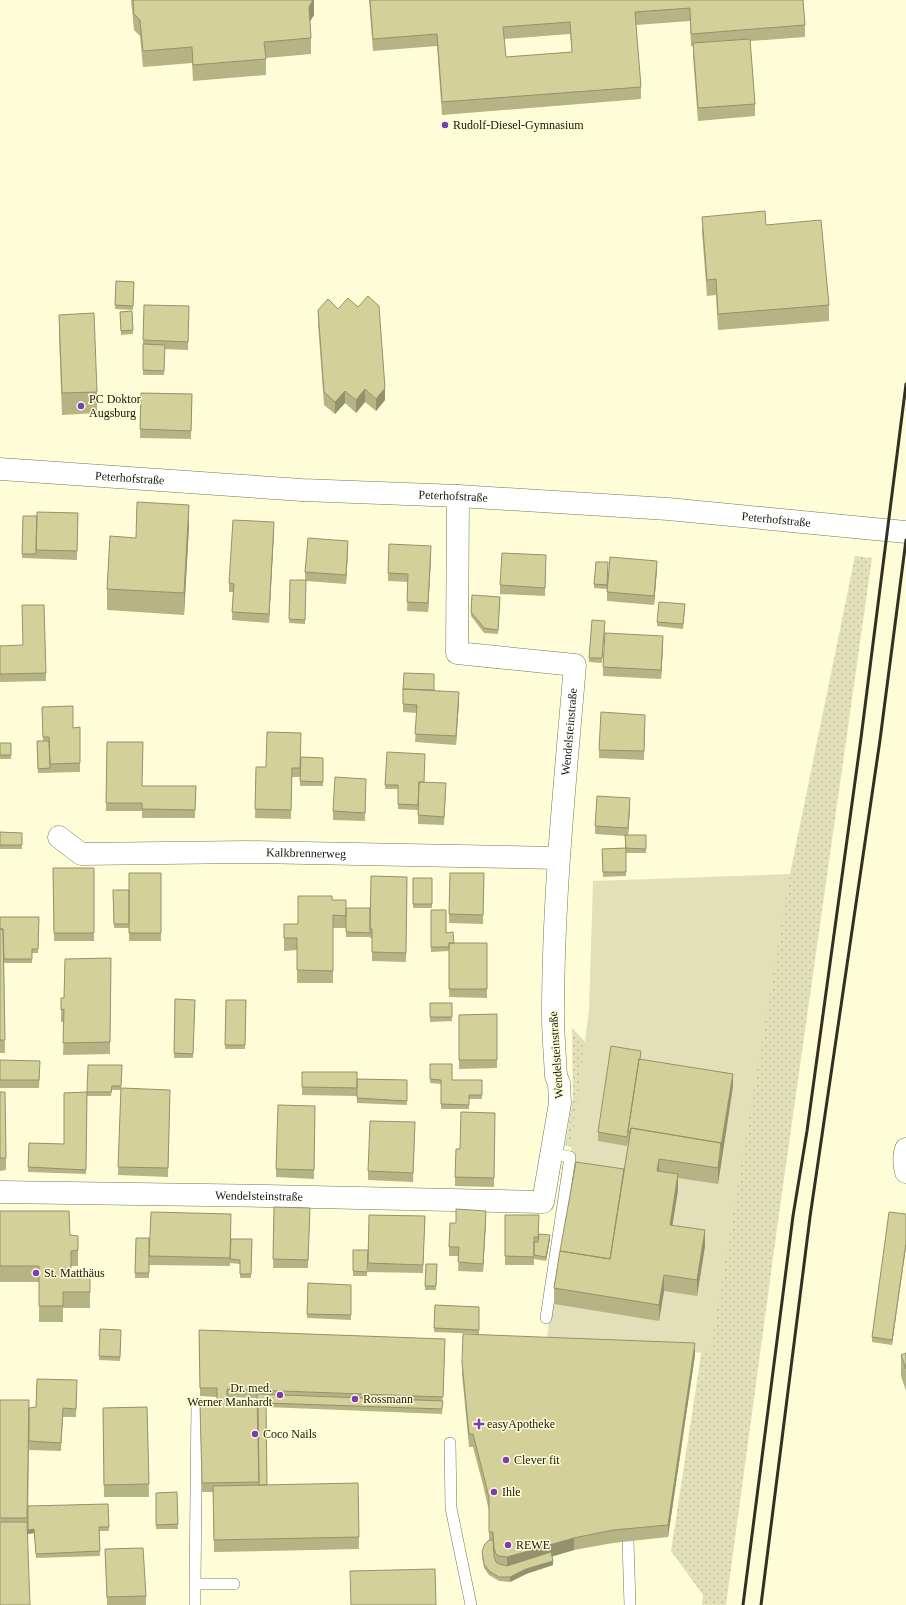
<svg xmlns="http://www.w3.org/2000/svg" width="906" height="1605" viewBox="0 0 906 1605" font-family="'Times New Roman',serif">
<defs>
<pattern id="grass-dots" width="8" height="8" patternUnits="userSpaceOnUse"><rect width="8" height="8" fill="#e2e0b9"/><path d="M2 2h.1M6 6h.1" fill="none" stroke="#c1bf9e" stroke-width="1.8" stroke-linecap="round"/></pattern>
</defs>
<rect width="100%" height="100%" fill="#fffdd8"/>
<path fill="url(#grass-dots)" d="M855 556 872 558 779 1214 726 1605H702L703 1595 671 1551 729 1172Z
M572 1028 586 1043 577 1147 565 1146 573 1097Z"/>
<path fill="#e2e0b9" d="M790 874 710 1353 546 1345 589 1010 593 881Z"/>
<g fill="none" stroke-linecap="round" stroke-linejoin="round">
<defs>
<path id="service" d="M546 1318 570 1157 551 1153
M450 1443 451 1508 471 1605
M628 1541 630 1605
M195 1584 197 1403
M195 1605V1584H234"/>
<g id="minor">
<path id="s1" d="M0 469 302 490 458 496 668 509 906 532"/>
<path id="s2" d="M59 837 81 854 248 852 558 858"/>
<path d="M906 1149C903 1157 904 1164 906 1172"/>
<path id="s3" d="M0 1192 266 1196 543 1202 560 1103 559 1083 556 1076C555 1056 553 1035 553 1015 553 898 565 782 575 665L457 653 458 496"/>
</g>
</defs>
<use href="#service" stroke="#787655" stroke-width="12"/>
<use href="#minor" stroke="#787655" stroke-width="23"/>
<use href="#service" stroke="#fff" stroke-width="11"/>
<use href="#minor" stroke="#fff" stroke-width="22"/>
<path stroke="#323021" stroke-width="3" d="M743 1605 793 1216 807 1131 861 738 906 384
M761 1605 810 1217 880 740 906 540"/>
</g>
<path fill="#b6b384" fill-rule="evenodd" d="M131 0H314V15L310 21 311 38V54L266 58V75L193 81 192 63 143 67 140 36 134 30Z
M369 0H803L805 25V37L750 41 755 104V116L698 121 693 56V46H691L690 21 636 25 641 87V99L442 115 437 46 373 51ZM570 34 572 52 506 57 504 39Z
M702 217 829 305V321L718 330 716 295 707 296 702 232Z
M116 281 134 282 133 310 115 309Z
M189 306 188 350 165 349 164 375H143V340Z
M318 310 385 400 376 411 365 402 356 413 345 403 335 414 324 405 318 323Z
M132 311 133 334 121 335 120 312Z
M59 315 97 392V413L62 415 59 336Z
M141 393 192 394 191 439 140 438Z
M78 513 77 560 22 558 23 516H37Z
M189 526 184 615 107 610V589L136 538Z
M274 531 269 623 232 620 233 592H229V583Z
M348 549 346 584 306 581 305 624 289 623 290 580H305V572Z
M431 555 428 612 407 611 408 582 388 581V573Z
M546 564 545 596 500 594V585Z
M608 567 607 589 594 588V584Z
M657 569 654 605 607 601V592Z
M500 601 498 634 484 633 471 616V612Z
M685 609 683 629 657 626V622Z
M605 625 602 663 589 662V658Z
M663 645 661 679 603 676V667Z
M0 646 46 673V681L0 682V733Z
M434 690 459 700 456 745 415 742 417 713 403 712V704Z
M42 707 73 728 80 727V772L38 773 37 741H43Z
M645 723 644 760 599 758V750Z
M107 742 142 786H196L195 818H142V811H106Z
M0 743H11V759H0Z
M387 752 424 782 446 791 444 825 418 824V810L398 809V789H385Z
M301 757 323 758V786H300V777H292L291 819 255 818 256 767H266Z
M366 787 365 821 333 820V811Z
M630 807 628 835H646V853H626V876L603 877 602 849 625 848V836L595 834V826Z
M0 832 22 833V849H0Z
M53 868H94V941H54Z
M129 873H161V941H129Z
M484 873 483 924 449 923V914Z
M407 877 406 962 372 961V938H370V937H346V928H333V983H297V950L284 951V924H298L332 900 346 908H370Z
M413 878H432V908H413Z
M113 890H129V928H114Z
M431 910 454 943H487V998L449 997V951L431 952Z
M0 917H39L38 953H32V963H4L5 1053H0Z
M111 958 110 1054 63 1055 64 1022H61V1010L64 998Z
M175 999 195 1000 193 1058H174Z
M226 1000H246L245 1049H225Z
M430 1003H452V1021L430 1022Z
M497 1014V1068L459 1069V1015Z
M0 1060 40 1069 39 1088H0Z
M641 1060 733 1086 718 1184 678 1178V1190L672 1225 705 1246 697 1296 664 1291 659 1321 554 1304V1288L560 1251 624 1169 628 1144V1142L627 1146 598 1141V1132Z
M430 1064 452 1080H482V1099H469V1109H441V1084L430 1083Z
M122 1065 121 1088 170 1098 168 1177 118 1175 121 1090H112L111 1096H87L86 1174 28 1172 29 1143 64 1144 87 1092Z
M302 1072 357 1079 407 1080V1105L357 1103V1096L302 1095Z
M0 1092 6 1158V1170L0 1171Z
M315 1106 314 1179 276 1177V1169Z
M495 1121 494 1187 455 1186V1177L460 1149Z
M415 1131 413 1182 368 1180V1171Z
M274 1207 310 1208 308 1268H273Z
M0 1211 70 1235 78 1236V1266H71V1271H90V1308H63V1322H39V1282H0Z
M151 1212 231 1239H252L251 1278H240V1264L230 1263V1266L149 1265Z
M906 1214 892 1345 872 1342V1337Z
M505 1215 539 1234 550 1239 546 1261 534 1259V1247V1265H505Z
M425 1216 423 1273 368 1272V1255L367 1276H353V1250H368Z
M486 1219 483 1272 458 1271 459 1256H449V1247L456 1223Z
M136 1238H149V1278H135Z
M426 1264H437L436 1290H425Z
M308 1283 351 1285V1320L307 1318Z
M435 1305 479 1307V1334L434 1332Z
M100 1329 121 1330 120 1361 99 1360Z
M199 1330 445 1339 442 1414 266 1407 267 1485 359 1537V1549L214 1552 213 1492H202L200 1405 217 1404V1397L200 1396ZM227 1397 257 1398V1403L227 1404Z
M906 1353V1391L901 1376V1355Z
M695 1355 668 1537 613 1543 574 1550 552 1556 553 1565 526 1574 510 1582 499 1581 489 1575 484 1568 482 1556V1551L489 1540V1511L483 1485 473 1447H469L462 1374V1362Z
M77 1389 76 1417H63L61 1451 29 1450 28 1526 108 1504 109 1531H99L100 1556 36 1558 34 1533 28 1534 0 1605V1400L29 1408 36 1407Z
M147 1407 149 1497H104L103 1408Z
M177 1492 178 1529H156V1493Z
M105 1549 146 1596V1605H107Z"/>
<path fill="#94926c" d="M313 0H314V15L309 23V7Z
M385 388V400L376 411V399Z
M365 389V402L356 413V400Z
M345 391V403L335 414V402Z
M189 505V526L184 615V593Z
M274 522V531L269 623V614Z
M348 541V549L346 584V575Z
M431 546V555L428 612V603Z
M657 561V569L654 605V596Z
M663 636V645L661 679V670Z
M459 692V700L456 745V736Z
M630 798V807L628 837V828Z
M733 1074V1086L718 1184V1168Z
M659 1159V1174L657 1171Z
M678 1174V1190L670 1241V1225Z
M486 1211V1219L483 1272V1264Z
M705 1230V1246L697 1296V1280Z
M550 1235V1239L546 1261V1257Z
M906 1243V1247L892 1345V1340Z
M664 1275V1291L659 1321V1305Z
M695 1343V1355L668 1537V1525Z
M29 1400 27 1530 34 1529V1533L27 1534Z
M574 1538V1550L507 1570V1557Z
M553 1561V1565L526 1574 510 1582V1577L526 1569Z"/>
<path fill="#d4d09a" stroke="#94926c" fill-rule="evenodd" d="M133 0H313L309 7 311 38 264 42 266 59 193 65 192 47 143 51 140 20 134 14Z
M370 0H803L805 25 691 34 690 8 635 12 641 87 442 102 437 34 373 39ZM570 22 572 52 506 57 503 27Z
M750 39 755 104 698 108 693 43Z
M765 211 766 225 821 220 829 305 718 314 716 279 707 280 702 217Z
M116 281 134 282 133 306 115 305Z
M368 296 379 306 385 388 376 399 365 389 356 400 345 391 335 402 324 392 318 310 328 299 338 309 348 298 358 307Z
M144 305 189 306 188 342 143 340Z
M132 311 133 330 121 331 120 312Z
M94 313 97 392 62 393 59 315Z
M143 344 165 345 164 371 143 370Z
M141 393 192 394 191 431 140 429Z
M137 502 189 505 184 593 107 589 110 536 136 538Z
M37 512 78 513 77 551 36 550Z
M23 516H37L36 554H22Z
M233 520 274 522 269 614 232 612 234 584 229 583Z
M308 538 348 541 346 575 305 572Z
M389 544 431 546 428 603 407 602 408 574 388 573Z
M502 553 546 555 545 588 500 585Z
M610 557 657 561 654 596 607 592Z
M596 562H608L607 585 594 584Z
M290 580H306L305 620 289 619Z
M472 595 500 597 498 630 484 628 471 612Z
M659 602 685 604 683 624 657 622Z
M22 605H44L46 673 0 674V646L23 645Z
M592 620 605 621 602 658H589Z
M605 633 663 636 661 670 603 667Z
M404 673 434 674V690L403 689Z
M403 689 459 692 456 736 415 734 417 705 403 704Z
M73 706V728L80 727V763L50 764 49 737H43L42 707Z
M601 712 645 715 644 751 599 750Z
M267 732 301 733 300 768H292L291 810 255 809 256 767H266Z
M37 741H49L50 768 38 769Z
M107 742H143L142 786H196L195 810 142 809V803H106Z
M0 743H11V755H0Z
M387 752 425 754 424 782H419L418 805 398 804V785H385Z
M301 757 323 758V782L300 781Z
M335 777 366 779 365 813 333 811Z
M419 782 446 783 444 817 418 815Z
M597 796 630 798 628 828 595 826Z
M0 832 22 833V845H0Z
M625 835H646V849L626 848V872H603L602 849 626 848Z
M53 868H94V933H54Z
M129 873H161V933H129Z
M450 873H484L483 915 449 914Z
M371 876 407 877 406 953 372 952V929H370Z
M413 878H432V904H413Z
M113 890H129V924H114Z
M298 896H332V900H346V916L333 915V971L297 970V938H284V924H298Z
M346 908H370V933L346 932Z
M431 910H446V933L453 932 454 943H449V947H431Z
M0 917H39L38 949H32V959H4L3 929H0Z
M0 929H3L5 1040H0Z
M449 943H487V989H449Z
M111 958 110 1042 63 1043 64 1009 61 1010V998H64L65 959Z
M175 999 195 1000 193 1054 174 1053Z
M226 1000H246L245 1045H225Z
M430 1003H452V1017H430Z
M497 1014V1060H459V1015Z
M611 1046 641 1051 640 1059H639L627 1137 598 1132Z
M639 1059 733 1074 721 1146V1143L631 1128 630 1132 628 1131Z
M0 1060 40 1061 39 1080H0Z
M430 1064H452V1080H482V1095H469V1105L441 1104V1080L430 1079Z
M88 1065H122L121 1086H112L111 1092H87Z
M302 1072H357V1088L302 1087Z
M357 1079 407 1080V1101L357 1098Z
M121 1088 170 1090 168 1168 118 1167Z
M0 1092H5L6 1158H0Z
M87 1092 86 1170 28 1167 29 1143 64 1144V1093Z
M278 1105 315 1106 314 1170 276 1169Z
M461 1112 495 1113 494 1178 455 1177 456 1149H460Z
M370 1121 415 1122 413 1173 368 1171Z
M631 1128 721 1143 718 1168 659 1159 657 1171 678 1174 670 1225 705 1230 697 1280 664 1275 659 1305 554 1288 560 1251 610 1259Z
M576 1162 624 1169 610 1259 560 1251Z
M274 1207 310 1208 308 1260 273 1259Z
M456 1209 486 1211 483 1264 458 1262 459 1247H449L450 1223H456Z
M0 1211H69L70 1235 78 1236V1250L71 1251V1271H90V1292H63V1306H39V1266H0Z
M151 1212 231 1214 230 1258 149 1256Z
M889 1212 906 1214V1243L892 1340 872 1337Z
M369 1215 425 1216 423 1265 368 1263Z
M505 1215H539L538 1237H534V1257L505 1256Z
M539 1234 550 1235 546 1257 534 1255V1242H538Z
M136 1238H149V1273H135Z
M231 1239H252L251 1274H240V1260L230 1259Z
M353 1250H368L367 1272 353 1271Z
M426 1264H437L436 1286H425Z
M308 1283 351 1285V1315L307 1314Z
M435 1305 479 1307V1330L434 1328Z
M100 1329 121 1330 120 1357 99 1356Z
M199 1330 445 1339 443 1397 227 1389V1404L258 1403 259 1482 202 1483 200 1405 217 1404V1388H200Z
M463 1334 695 1343 668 1525 613 1530 574 1538 507 1557 499 1556 496 1554 494 1548 493 1532H489V1498L483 1473 473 1434H469L462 1362Z
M906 1353V1369L901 1355Z
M37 1379 77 1380 76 1409 63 1408 61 1443 29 1441V1408L36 1407Z
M257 1394 443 1401 442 1409 266 1403 267 1485H259Z
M0 1400H29L27 1518H0Z
M147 1407 149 1484 104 1485 103 1408Z
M358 1483 359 1537 214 1540 213 1486Z
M177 1492 178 1524 156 1525V1493Z
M108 1504 109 1527H99L100 1551 36 1554 34 1529 28 1530V1506Z
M0 1522H27L30 1605H0Z
M489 1540H493L494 1556 496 1562 499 1564 507 1566 551 1552 553 1561 526 1569 510 1577H499L489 1571 484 1564 482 1551 485 1544Z
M143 1548 146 1596 107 1597 105 1549Z
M435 1569 436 1605H351L350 1571Z"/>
<g fill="#7a3db3" stroke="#fffdd8" stroke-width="1.5">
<circle cx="445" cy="125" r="4"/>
<circle cx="81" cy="406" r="4"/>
<circle cx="36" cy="1273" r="4"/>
<circle cx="280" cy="1395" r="4"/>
<circle cx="355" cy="1399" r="4"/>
<path d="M477 1418h4v4h4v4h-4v4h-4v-4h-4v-4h4z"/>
<circle cx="255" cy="1434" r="4"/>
<circle cx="506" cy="1460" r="4"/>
<circle cx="494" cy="1492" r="4"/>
<circle cx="508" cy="1545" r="4"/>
</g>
<g text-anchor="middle" stroke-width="3" stroke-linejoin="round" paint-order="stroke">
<g font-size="12" fill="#161508" stroke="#fffdd8" text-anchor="start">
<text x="453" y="129">Rudolf-Diesel-Gymnasium</text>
<text x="89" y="403">PC Doktor<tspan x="89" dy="14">Augsburg</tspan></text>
<text x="44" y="1277">St. Matthäus</text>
<text x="272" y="1392" text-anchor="end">Dr. med.<tspan x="272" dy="14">Werner Manhardt</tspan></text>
<text x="363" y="1403">Rossmann</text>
<text x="487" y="1428">easyApotheke</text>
<text x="263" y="1438">Coco Nails</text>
<text x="514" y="1464">Clever fit</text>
<text x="502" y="1496">Ihle</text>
<text x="516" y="1549">REWE</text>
</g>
<g font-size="12" fill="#161508" stroke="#fffdd8">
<text dy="4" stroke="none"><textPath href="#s1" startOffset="130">Peterhofstraße</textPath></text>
<text dy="4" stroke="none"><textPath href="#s1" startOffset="454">Peterhofstraße</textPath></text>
<text dy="4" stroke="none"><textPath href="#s1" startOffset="778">Peterhofstraße</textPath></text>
<text dy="4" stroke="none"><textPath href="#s3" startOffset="1016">Wendelsteinstraße</textPath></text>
<text dy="4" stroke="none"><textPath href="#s2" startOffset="253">Kalkbrennerweg</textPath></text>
<text transform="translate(556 1055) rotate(-94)" y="4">Wendelsteinstraße</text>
<text dy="4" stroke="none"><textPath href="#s3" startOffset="259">Wendelsteinstraße</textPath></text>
</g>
</g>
</svg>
